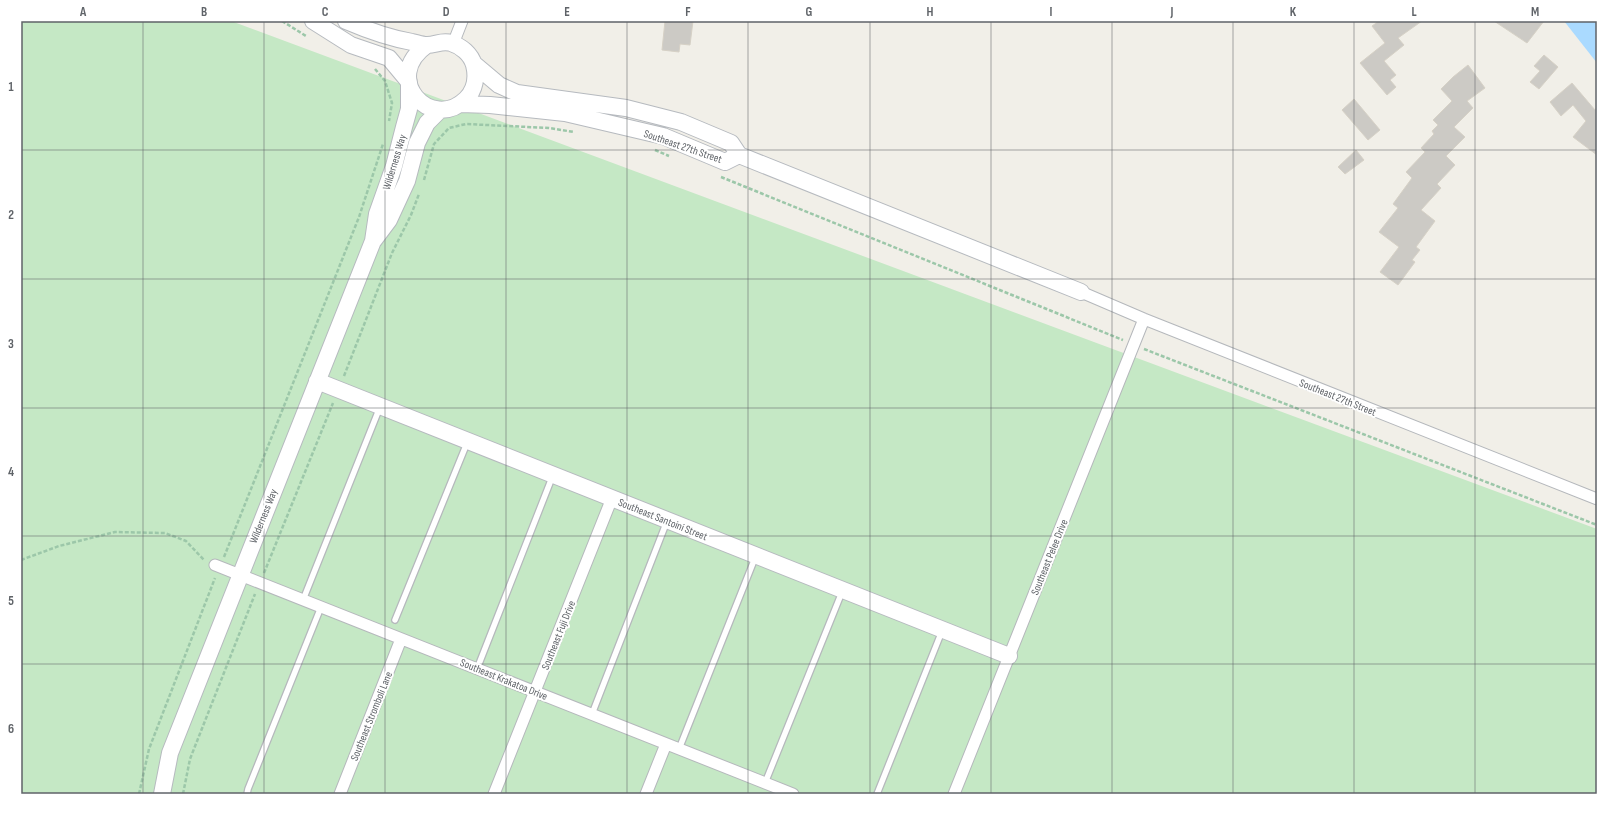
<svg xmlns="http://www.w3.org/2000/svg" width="1618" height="815" viewBox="0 0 1618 815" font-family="'Sofia Sans Condensed',sans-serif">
<rect width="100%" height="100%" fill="#f1efe8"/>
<path fill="#c5e8c5" d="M21 21H231L1597 529V794H21Z"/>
<path fill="#aadaff" d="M1564 21H1597V63Z"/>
<path fill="#cccac5" stroke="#d6d1c6" d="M665 21H693L690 45 680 44 679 52 662 50Z
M1379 21H1422L1398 38 1404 45 1384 61 1396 75 1390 80 1396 87 1387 95 1360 63 1385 43 1372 26Z
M1494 21H1544L1527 43Z
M1544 55 1558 67 1539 89 1530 82 1540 71 1534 66Z
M1468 65 1485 88 1467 101 1473 108 1454 127 1465 137 1446 156 1455 165 1437 184 1441 188 1421 210 1435 221 1416 247 1420 250 1412 260 1415 262 1398 285 1380 272 1399 247 1379 232 1398 208 1393 204 1412 178 1406 172 1425 152 1421 148 1434 134 1432 131 1438 125 1433 120 1452 101 1441 89 1453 77Z
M1572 83 1595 110 1597 107V155L1573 137 1586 121 1573 105 1561 116 1550 102Z
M1354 99 1380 130 1368 140 1342 110Z
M1356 150 1364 160 1345 174 1338 167Z"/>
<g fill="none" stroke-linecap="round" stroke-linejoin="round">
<defs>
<path id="lane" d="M303 600 380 407
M395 620 467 443
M477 669 553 475
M592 714 667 521
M679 749 755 558
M765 783 842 592
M247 794 248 789 321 607
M877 794 942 631"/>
<path id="street" d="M453 44 462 21
M1081 292 1144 319 1597 499
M215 565 793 794
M340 794 401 639
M494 794 612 498
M646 794 666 744
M954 794 1144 319"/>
<path id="secondary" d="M346 21C367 30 389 38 412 42 417 43 422 45 427 45 436 45 442 40 451 43 461 46 471 54 474 65 477 77 475 90 466 99 431 133 380 78 427 45
M474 64 499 85 517 93 626 108 681 122 731 143 739 155
M461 104 490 105 565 113 663 136 725 162 739 155
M739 155 1081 292
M374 240 389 220 407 181 417 143 427 123 440 110
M317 381 1009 656
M162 794 170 753 373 241 377 214 394 166 404 127 409 109V82L389 58 351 45 313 21"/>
</defs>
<use href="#lane" stroke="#b5b8bc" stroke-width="8"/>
<use href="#street" stroke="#b5b8bc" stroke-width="13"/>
<use href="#secondary" stroke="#b6babf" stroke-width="18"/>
<path stroke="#9cc7a9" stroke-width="2.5" stroke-dasharray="4 2" stroke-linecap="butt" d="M282 21 306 36
M375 69 385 81 392 103 389 121
M655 150 669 156
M721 177 1123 340
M424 180 434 144 449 128 466 124 549 128 574 132
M1144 349 1597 525
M344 376 392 253 411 215 419 194
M224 557 359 217 383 144
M21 560 59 546 115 532 165 533 186 541 204 560
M264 573 333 403
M139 794 149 749 215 578
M183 794 190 759 255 594"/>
<use href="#lane" stroke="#fff" stroke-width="5.5"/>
<use href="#street" stroke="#fff" stroke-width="11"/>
<use href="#secondary" stroke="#fff" stroke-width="16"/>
</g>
<path fill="none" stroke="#5f6368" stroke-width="1" stroke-opacity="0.55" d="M143 21V794M264 21V794M385 21V794M506 21V794M627 21V794M748 21V794M870 21V794M991 21V794M1112 21V794M1233 21V794M1354 21V794M1475 21V794M21 150H1597M21 279H1597M21 408H1597M21 536H1597M21 664H1597"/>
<g text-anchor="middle" stroke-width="4" stroke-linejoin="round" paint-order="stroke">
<g font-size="11" fill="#5f6368" stroke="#fff">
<text transform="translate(683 146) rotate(19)" y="4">Southeast 27th Street</text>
<text transform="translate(394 162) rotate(-73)" y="4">Wilderness Way</text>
<text transform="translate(1338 397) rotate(22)" y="4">Southeast 27th Street</text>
<text transform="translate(263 516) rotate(-68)" y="4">Wilderness Way</text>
<text transform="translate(663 519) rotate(22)" y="4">Southeast Santoini Street</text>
<text transform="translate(1049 557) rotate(-68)" y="4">Southeast Pelee Drive</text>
<text transform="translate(558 635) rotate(-68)" y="4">Southeast Fuji Drive</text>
<text transform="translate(504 679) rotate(22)" y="4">Southeast Krakatoa Drive</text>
<text transform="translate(371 716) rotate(-68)" y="4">Southeast Stromboli Lane</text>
</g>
</g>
<rect width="1618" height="815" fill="none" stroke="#ffffff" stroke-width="44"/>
<rect x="22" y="22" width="1574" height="771" fill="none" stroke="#5f6368" stroke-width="1.5"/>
<g font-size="13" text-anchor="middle" font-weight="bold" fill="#5f6368">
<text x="83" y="16">A</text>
<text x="204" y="16">B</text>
<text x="325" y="16">C</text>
<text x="446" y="16">D</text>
<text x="567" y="16">E</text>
<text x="688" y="16">F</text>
<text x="809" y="16">G</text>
<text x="930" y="16">H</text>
<text x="1051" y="16">I</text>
<text x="1172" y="16">J</text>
<text x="1293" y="16">K</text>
<text x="1414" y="16">L</text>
<text x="1535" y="16">M</text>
<text x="11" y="91">1</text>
<text x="11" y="219">2</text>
<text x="11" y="348">3</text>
<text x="11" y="476">4</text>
<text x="11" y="605">5</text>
<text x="11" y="733">6</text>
</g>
</svg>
